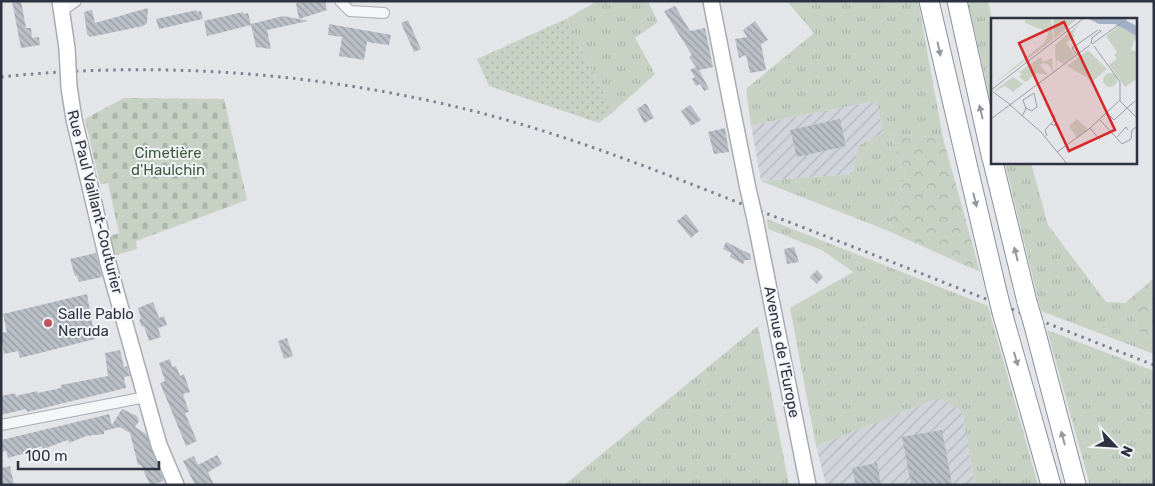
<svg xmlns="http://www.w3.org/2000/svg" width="1155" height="486" viewBox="0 0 1155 486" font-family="Rubik,sans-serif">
<defs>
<pattern id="industrial-furrows" width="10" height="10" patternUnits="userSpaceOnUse" patternTransform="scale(1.25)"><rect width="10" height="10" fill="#d1d4db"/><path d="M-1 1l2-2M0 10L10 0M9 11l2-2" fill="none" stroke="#b4b6bd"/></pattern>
<pattern id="grass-tufts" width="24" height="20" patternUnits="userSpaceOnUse" patternTransform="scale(1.25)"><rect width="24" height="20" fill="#c7d2c5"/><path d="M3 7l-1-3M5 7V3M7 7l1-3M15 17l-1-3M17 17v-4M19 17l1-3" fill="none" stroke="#abb5aa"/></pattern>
<pattern id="forest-crowns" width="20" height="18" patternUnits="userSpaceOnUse" patternTransform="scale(1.25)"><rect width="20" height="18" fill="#c7d2c5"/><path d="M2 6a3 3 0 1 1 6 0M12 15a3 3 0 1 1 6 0" fill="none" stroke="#abb5aa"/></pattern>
<pattern id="cemetery-stones" width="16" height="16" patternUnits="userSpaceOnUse" patternTransform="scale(1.25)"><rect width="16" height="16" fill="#c7d2c5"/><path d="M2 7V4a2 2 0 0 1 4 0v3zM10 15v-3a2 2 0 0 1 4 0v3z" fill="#abb5aa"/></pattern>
<pattern id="garden-dots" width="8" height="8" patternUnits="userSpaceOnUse" patternTransform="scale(1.25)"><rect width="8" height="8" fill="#c7d2c5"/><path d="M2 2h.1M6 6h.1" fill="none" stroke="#abb5aa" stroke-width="1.8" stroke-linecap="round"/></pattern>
<pattern id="building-back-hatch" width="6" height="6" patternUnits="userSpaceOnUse" patternTransform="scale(1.25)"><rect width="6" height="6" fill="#babec6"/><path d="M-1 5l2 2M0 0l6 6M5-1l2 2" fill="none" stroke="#979ba2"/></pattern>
</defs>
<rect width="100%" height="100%" fill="#e3e5e9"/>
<path fill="url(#industrial-furrows)" d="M876 101 884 133 859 145 852 174 761 181 751 125Z
M939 398 962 411 975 485H826L816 446Z"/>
<path fill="url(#grass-tufts)" d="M597 1H648L658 22 635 38 655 74 613 112 566 19Z
M787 1H918L943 138 890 134 905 175 886 230 761 181 852 174 859 145 884 133 876 101 751 125 746 89 814 33Z
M968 1H988L992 19V108Z
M1005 163H1031L1048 225 1106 302 1125 303 1141 333 1154 339V354L1041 311Z
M767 219 988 306 1038 485H975L962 411 939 398 816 446 790 308 853 272 822 250 768 229Z
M758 326 789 485H564Z
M1047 330 1154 371V485H1090Z"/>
<path fill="url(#forest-crowns)" d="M890 134 943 138 980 272 886 230 905 175Z
M1154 278V339L1141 333 1125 303Z"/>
<path fill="url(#cemetery-stones)" d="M124 98 224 99 247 200 136 241 137 249 117 255 114 251 110 236 119 233 108 183 100 184 85 119Z"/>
<path fill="url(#garden-dots)" d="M566 19 613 112 599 123 489 86 477 59Z"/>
<path fill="url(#building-back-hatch)" d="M12 1H21L26 28H31L32 38 39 37 40 45 21 48Z
M299 1H325L327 10 299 19 308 21 267 30 271 49 256 47 251 25 207 36 204 21 243 12 244 14 248 13 251 24 283 16 299 19 296 4Z
M675 6 690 31 705 28 713 67 699 70 709 89 704 91 700 84 696 86 692 79 695 77 690 70 696 67 689 57 692 55 664 11Z
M148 8 147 23 143 26 90 37 87 34 84 12 92 10 95 23Z
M197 10V12L201 11 203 19 159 29 156 19Z
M408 20 421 49 414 52 401 23Z
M755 21 768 40 761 44 766 70 750 73 746 55 739 58 735 39 747 37 743 30Z
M329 24 391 35 389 45 367 42 364 60 339 56 342 37 328 35Z
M646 103 654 118 644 123 637 109Z
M690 105 701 120 691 126 681 111Z
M840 119 846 146 797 157 790 130Z
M725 128 729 152 714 154 708 132Z
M686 214 699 231 691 238 677 221Z
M726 242 750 254 751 260H745L743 264 730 257 731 253 723 249Z
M794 247 799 262 787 264 784 249Z
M96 253 102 277 79 282 77 276H75L70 259Z
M817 270 823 277 817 284 810 277Z
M87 294 95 339 20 358 18 351 4 354 1 333 7 332 3 314Z
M153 302 159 318 164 316 167 325 158 328 161 337 149 341 144 326 142 327 139 320 141 319 138 308Z
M287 338 293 356 284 359 278 341Z
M120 350 124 367 127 366 130 376 124 377 126 388 27 412 26 409 1 415V396L15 393 16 396 37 391 38 393 61 388V385L108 376 105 353Z
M170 359 172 367 176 366 180 376 184 374 190 392 183 394 189 412 185 413 197 441 186 446 160 383 165 381 159 363Z
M122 409 137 416 139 421 135 427 146 434 164 481 150 485 141 465H138L130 433 120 427 104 431V434L86 436 69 443 68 440 43 449 42 446 33 449 25 451 26 453 8 458 6 451 1 452V440L93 418 109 414 112 425Z
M942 430 952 485H911L902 437Z
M217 455 222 464 208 472 214 485H195L183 461 194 456 198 465Z
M877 463 881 485H856L852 468Z
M10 466 14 485H1V468Z"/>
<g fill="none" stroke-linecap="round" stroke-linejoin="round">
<defs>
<path id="street" d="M340 1 350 11 384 13
M62 11 76 1
M1 425 146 397"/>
<path id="secondary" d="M60 1 67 48
M711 1 748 189
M69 87 74 119 108 263 159 445 176 485
M755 219 808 485"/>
<path id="highway" d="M929 1 996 288
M957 1 992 159
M993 162 1027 302
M1002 312 1051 485
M1033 322 1076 485"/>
</defs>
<use href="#street" stroke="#a8acb3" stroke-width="12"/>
<use href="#secondary" stroke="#a8acb3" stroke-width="18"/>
<use href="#highway" stroke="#8b919e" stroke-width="21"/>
<use href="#street" stroke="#f5f6f8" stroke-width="10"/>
<use href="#secondary" stroke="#fff" stroke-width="15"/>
<use href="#highway" stroke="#fff" stroke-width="19"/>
<path stroke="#7e8391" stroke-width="3" stroke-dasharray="2.5 5" stroke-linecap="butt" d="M1 77C160 60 327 73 481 113 577 138 668 175 760 211 892 261 1022 314 1154 365"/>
<defs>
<path id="secondary-bridge" d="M67 48 69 87
M748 189 755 219"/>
<path id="highway-bridge" d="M996 288 1002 312
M1027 302 1033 322"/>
</defs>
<use href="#secondary-bridge" stroke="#a8acb3" stroke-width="18" stroke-linecap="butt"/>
<use href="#highway-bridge" stroke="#8b919e" stroke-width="21" stroke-linecap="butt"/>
<use href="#secondary-bridge" stroke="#fff" stroke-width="15"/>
<use href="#highway-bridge" stroke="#fff" stroke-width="19"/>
</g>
<defs><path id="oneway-solid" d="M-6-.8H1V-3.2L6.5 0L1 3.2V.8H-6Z" transform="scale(1.25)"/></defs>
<g fill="#9698a0">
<use href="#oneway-solid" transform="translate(939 49) rotate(78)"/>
<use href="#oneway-solid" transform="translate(981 112) rotate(-103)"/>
<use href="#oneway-solid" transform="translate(975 200) rotate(76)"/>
<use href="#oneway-solid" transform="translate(1016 254) rotate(-104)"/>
<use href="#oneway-solid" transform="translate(1016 359) rotate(74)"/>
<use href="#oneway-solid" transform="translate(1063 438) rotate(-105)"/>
</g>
<circle fill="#c1555c" stroke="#f2f4f7" stroke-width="2" cx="48" cy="323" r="5"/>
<g text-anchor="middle" stroke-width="4" stroke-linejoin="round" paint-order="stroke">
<g font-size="15" fill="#3e5a3b" stroke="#f2f4f7">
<text x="168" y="158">Cimetière<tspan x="168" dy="17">d'Haulchin</tspan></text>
</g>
<g font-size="15" fill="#2c3240" stroke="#f2f4f7">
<text transform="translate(95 202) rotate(76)" y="5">Rue Paul Vaillant-Couturier</text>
<text transform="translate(782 352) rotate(79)" y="5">Avenue de l'Europe</text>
</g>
<g font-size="15" fill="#2c3240" stroke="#f2f4f7" text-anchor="start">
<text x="58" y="319">Salle Pablo<tspan x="58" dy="17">Neruda</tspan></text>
</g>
</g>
<g transform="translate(991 18)">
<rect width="146" height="146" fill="#e3e5e9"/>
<path d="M56 0H60L62 22 0 68 53 25 59 12ZM62 0H87L63 21ZM89 5 82 15 84 18 75 25 84 37 72 46 66 42 65 52 64 27ZM115 18H138L146 23 143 22 140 32 146 34V64L144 62 134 69 118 47 126 40 123 37 126 34ZM97 32 116 51 102 63 76 48ZM50 39 52 44 61 40 62 54 57 46 52 45 49 47 57 57 46 55 35 64 28 59 31 56 28 54ZM22 59 32 66 22 74 14 68 0 75Z" fill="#c7d2c5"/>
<path d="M56 0 60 1 57 14 34 5V2ZM128 8 146 18V23L138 18H115Z" fill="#c7d2c5"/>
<path d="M86 101 97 111 86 120 78 108Z" fill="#c7d2c5"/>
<path d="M112 62a7 7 0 1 1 14 0a7 7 0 1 1-14 0Z" fill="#c7d2c5"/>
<path d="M96 0H130L146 8V18L124 6H108Z" fill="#a2b0c5"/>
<path fill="none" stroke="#9a9da5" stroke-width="1" d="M100 26 101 20 110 13 108 12M101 26 137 0M103 28 129 64V83L147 101M86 37 81 30 107 12M0 72 93 0M2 74 20 87M19 87 50 114 76 146M116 95 123 102 144 83M31 98 35 91 32 82 43 75 46 89 41 93 35 90M0 101 99 27M109 102 131 126 140 121 141 112 147 108M60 106 66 108 76 127M99 110 109 122M56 118 54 112 64 101 63 97M126 119 135 109 137 112M66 134 98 111 129 82"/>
<path fill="#d62828" fill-opacity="0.15" stroke="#d62828" stroke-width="2.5" d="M73 4 124 112 78 133 28 25Z"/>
<rect width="146" height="146" fill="none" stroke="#2c3240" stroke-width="2.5"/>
</g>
<rect width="1155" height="486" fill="none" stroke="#2c3240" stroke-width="5"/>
<g transform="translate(1115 446) rotate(115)" stroke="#f2f4f7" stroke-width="4" paint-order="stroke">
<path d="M0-4L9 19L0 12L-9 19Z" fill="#2c3240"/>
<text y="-8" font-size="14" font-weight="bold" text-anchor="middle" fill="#2c3240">N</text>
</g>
<path d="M18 461v8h141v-8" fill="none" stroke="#2c3240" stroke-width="2.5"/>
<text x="25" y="461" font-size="15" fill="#2c3240" stroke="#f2f4f7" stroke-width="4" paint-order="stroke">100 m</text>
</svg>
